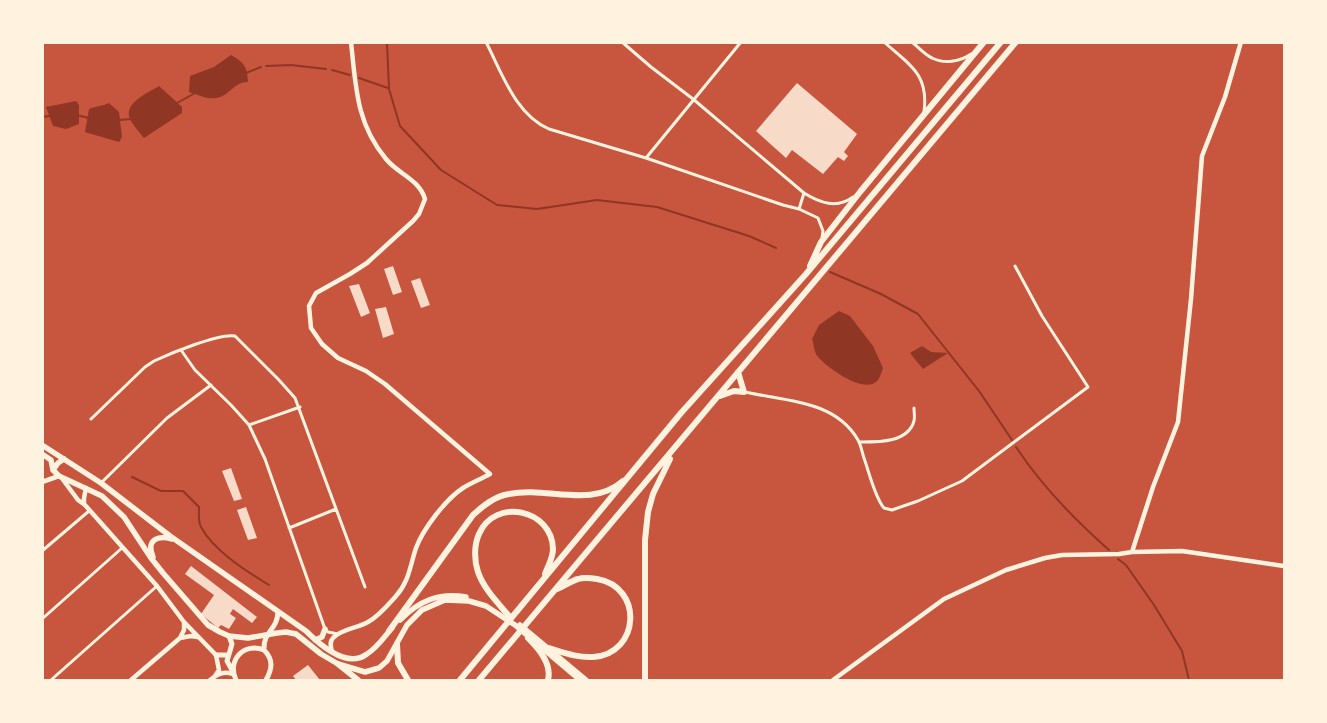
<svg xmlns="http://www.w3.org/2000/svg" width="1327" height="723" viewBox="0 0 1327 723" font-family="'PT Sans Narrow',sans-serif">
<rect width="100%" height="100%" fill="#c8553d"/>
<path fill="#8f3625" d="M231 55C245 63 247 67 248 82 235 82 231 93 220 97 210 101 199 95 189 92L190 76 214 67Z
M159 86 182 107V113L144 138C139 132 133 125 130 119 123 103 148 93 159 86Z
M76 101 79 105V124L66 129 53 126 46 107Z
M109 103 119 112 122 137 119 142 85 132 89 109C97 106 103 106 109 103Z
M839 311 850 316 873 346 883 368C881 373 880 379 876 382 862 393 828 368 818 357 814 353 814 344 812 339L819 325Z
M922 346 931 352 948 353 923 369 910 353Z"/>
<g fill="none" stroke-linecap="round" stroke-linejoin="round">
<path stroke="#8f3625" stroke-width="2" d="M387 42 389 89 400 126 441 170 497 205 537 209 597 200 657 207 749 236 776 248
M266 66 291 65 326 69
M332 70 350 75
M246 73 261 67
M359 78 388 88
M177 103 195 93
M77 115 89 118
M42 117 50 116
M119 120 131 119
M830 272 881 294 918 314 979 391 1012 440
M1016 447C1041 485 1075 520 1109 550
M132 477 161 491H183L199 507C199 513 198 522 201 527 214 551 246 571 269 585
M1118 559 1126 565 1154 605 1182 651 1189 680"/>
</g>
<path fill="#f7dbc8" d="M797 83 857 134 844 152 848 156 844 161 838 157 823 174 792 150 786 158 756 131Z
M393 266 402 292 393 295 384 269Z
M420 278 430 305 421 308 411 281Z
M359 284 370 313 361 317 349 286Z
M386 307 394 334 383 338 375 309Z
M231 468 242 499 234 501 222 471Z
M246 507 257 538 248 540 237 510Z
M191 566 257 617 252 623 233 609 230 614 236 618 229 629 221 625 218 628 201 614 214 595 185 574Z
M308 665 320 680H296L293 676Z"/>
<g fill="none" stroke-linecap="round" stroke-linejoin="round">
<path stroke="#fff3e0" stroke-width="3" d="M486 42C502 73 515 114 549 129L646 158 783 205 799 209 818 218 823 231 822 238
M622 42 651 67 693 99 804 193C820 203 837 209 853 197
M884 42C910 65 929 74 924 112
M912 42C918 47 925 55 932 58 944 64 960 62 971 54
M646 158 741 42
M799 209 804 193
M181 350 195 370 231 405 249 425 265 459 325 629 328 632 338 634
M745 392C785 401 835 400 858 440 861 445 862 452 864 458 869 472 875 498 884 508L892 510 918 501 962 481 1088 387 1042 316 1015 266
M91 419 145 367 154 361C169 354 219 333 235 336L279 380 295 398 365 587
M249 425 300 407
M859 442C877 442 908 443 914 421 915 417 914 412 914 408
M101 483 167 418 211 385
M289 528 336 509
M42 551 89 511
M42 619 122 548
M51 680 157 586"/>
<path stroke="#fff3e0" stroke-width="4.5" d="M61 477 78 500 85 505 157 586 184 622 216 655 219 670 215 676
M84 504V498L86 488
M1132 552 1153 487 1178 422 1191 299 1202 156 1225 97 1241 42
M180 638 191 636 197 637
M332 652C331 647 329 642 333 638 341 629 358 628 368 622 379 616 387 606 396 596 409 582 410 566 416 548 423 529 446 499 463 488 471 483 481 479 490 474L385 384 366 371 338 358 322 344 311 328 309 306 316 293 350 274 367 263 413 221 419 214 425 199C419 179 398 174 386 159 356 123 356 87 351 42
M131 680 180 638 184 630V622
M210 680C218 674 223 671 233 674
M833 680 944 599 1006 570 1045 558 1062 555 1119 554 1132 552 1182 551 1284 566"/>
<path stroke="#fff3e0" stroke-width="5" d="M42 482 59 476
M229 636 232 644 227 661 232 670
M264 650C263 631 277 631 278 612
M216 655H228
M236 680C227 661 243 642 264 650 274 660 272 669 266 680"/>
<path stroke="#fff3e0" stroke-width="5.5" d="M42 445 101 483 170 536 306 631C320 645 347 669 367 654 377 648 384 637 392 628
M42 454 51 460 53 470 59 476 102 496 124 517 151 558 163 573 208 625 220 632 229 636 248 638 277 633 286 632 296 634 321 654 338 664 365 672 379 668 387 661 407 625 422 610 445 600 469 601 486 606 515 625 580 680
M53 470 58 463 64 459
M153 557C146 540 157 535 172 539
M400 620C419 601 439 592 466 597
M520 625 586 680
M315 640 322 637 325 629"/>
<path stroke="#fff3e0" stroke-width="6" d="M810 266 821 242 860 192 984 42
M720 396 734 391 744 392 738 372
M509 616C497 602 484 589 478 572 474 560 474 545 479 534 495 497 552 509 553 549 553 558 548 566 545 574
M389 631 473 515C483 506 495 496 509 494 547 486 591 509 623 481
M528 638C539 649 552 664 548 680
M397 644 398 663 408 680
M548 648C562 652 577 658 593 657 640 654 644 587 597 579 591 578 584 577 578 579 571 581 564 586 557 589
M338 664 358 680
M460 680 681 413 806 274 1001 42
M479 680 1016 42
M645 680V540L648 512 653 494 670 459"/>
</g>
<rect width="1327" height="723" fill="none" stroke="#fff3e0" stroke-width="88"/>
</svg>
